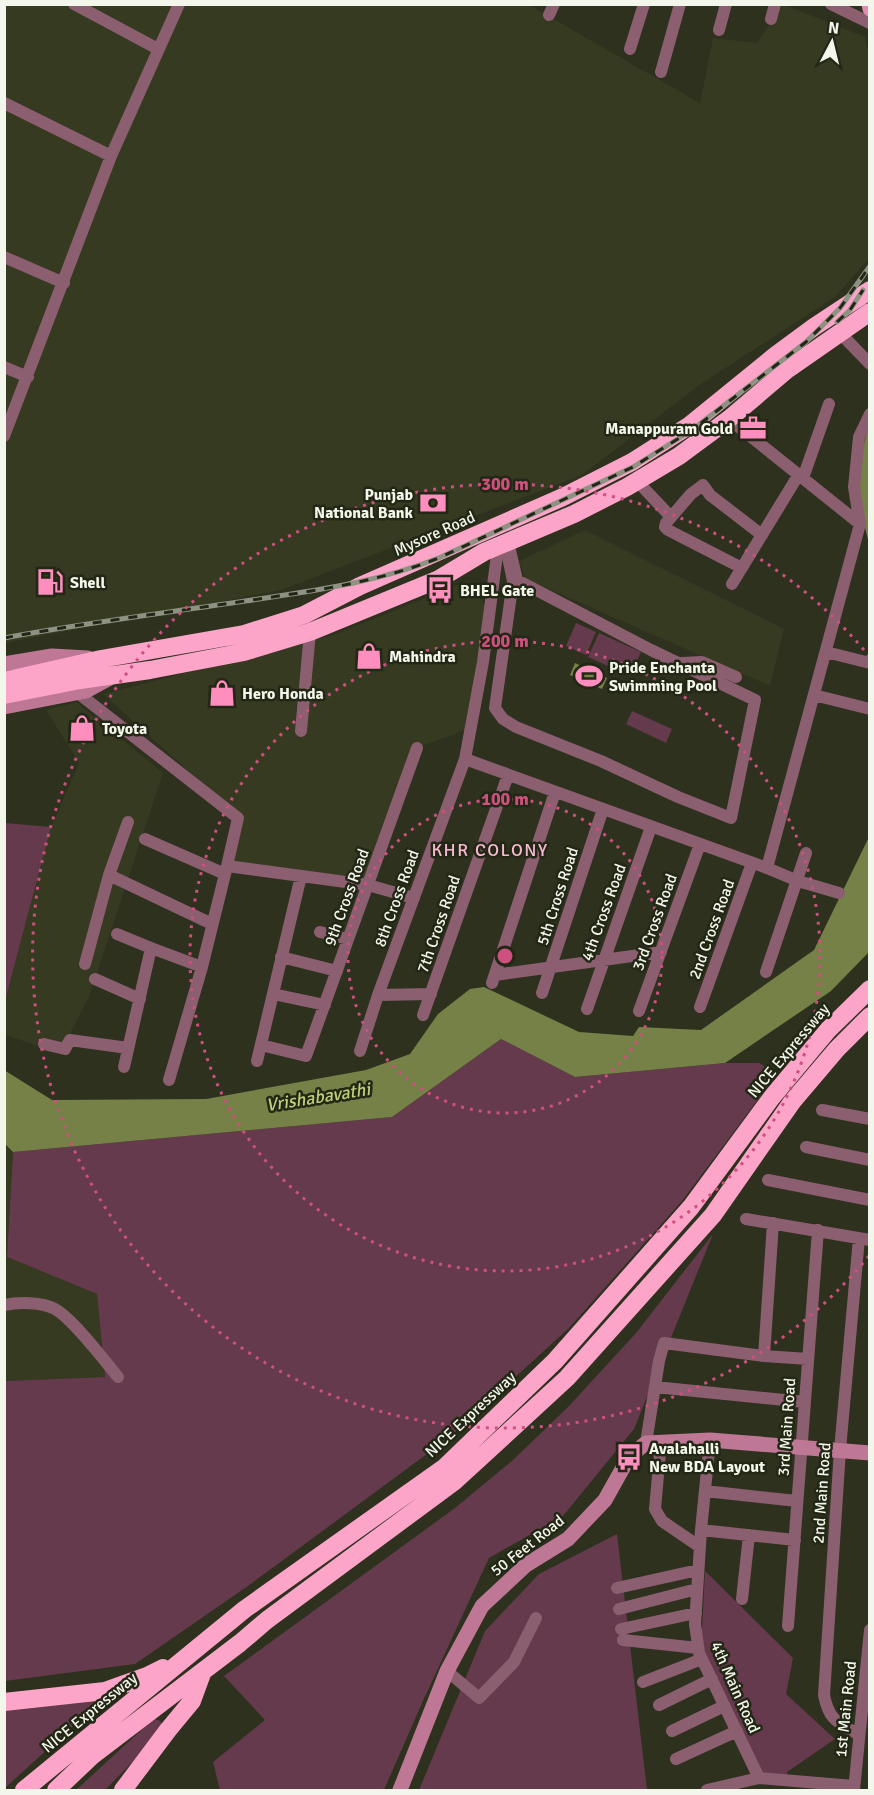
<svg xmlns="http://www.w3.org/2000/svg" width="874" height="1795" viewBox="0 0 874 1795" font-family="Signika,sans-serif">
<rect width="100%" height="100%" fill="#2d311e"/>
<path fill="#353a21" d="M5 5H529L700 103 713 38 757 43 782 5H785L865 37 870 61 869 251 868 260 835 297 701 384 582 475 281 590 5 643Z
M585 530 784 629 770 686 526 579 519 561Z
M468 581 487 608 475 726 417 748 368 882 230 864 236 814 103 694 333 635Z
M76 702 163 773 89 997 60 1053 5 1035V1001L51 827 79 763 46 710Z
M4 1144 13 1152 7 1257 97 1294 105 1377 5 1381Z"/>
<path fill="#643a4c" d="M576 623 596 632 586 655 566 646Z
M599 633 641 652 630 676 588 657Z
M632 711 672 729 666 743 626 724Z
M5 823 51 827 5 1001 4 823Z
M501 1039 575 1077 725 1063H759L777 1074 682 1201 569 1328 450 1437 248 1586 135 1664 5 1681 4 1381 105 1377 97 1294 7 1257 13 1152 392 1117Z
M713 1234 634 1429 563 1516 489 1558 422 1703 384 1790H220L213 1762 265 1720 224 1676 455 1508 513 1460 569 1406 636 1333Z
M617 1534 647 1790H419L485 1631 539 1574Z
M705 1571 793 1658 786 1694 835 1739 787 1772 788 1779 761 1776 701 1648Z
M107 1695 5 1788V1708Z
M155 1719 160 1721 164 1726 162 1732 105 1790H76L149 1723Z"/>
<path fill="#768147" d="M869 425V544L858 498 859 462Z
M575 663 607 678 602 689 570 675Z
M869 837V952L831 991 725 1063 575 1077 501 1039 392 1117 13 1152 5 1144 4 1070 52 1100 206 1099 366 1070 410 1054 438 1014 470 989 484 987 579 1032 633 1036 639 1027 701 1030 814 950Z"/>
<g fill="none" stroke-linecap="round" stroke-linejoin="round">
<path stroke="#8b5e70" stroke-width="12" d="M74 4 158 49
M831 4 870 23
M549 15 554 4
M771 19 775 4
M719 30 726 4
M630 49 644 4
M661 72 680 4
M4 103 111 156
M4 257 64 283
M840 333 870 364
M4 367 28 377
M4 436 111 156 179 4
M803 478 829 404
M637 481 671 517
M860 524 854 487 859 437 870 414
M505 543 513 581 495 708 503 719 516 727 601 761 678 797 731 818 755 700 651 650 517 580 508 542
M742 568 668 530 665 527 666 523 691 494 703 485 710 495 762 535
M732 584 799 474
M826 652 870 663
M682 663 702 662 736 677
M78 693 238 818 227 866
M814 695 870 709
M301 731 310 632
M465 759 767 868 860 524 729 419
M128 822 109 875 212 924
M145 839 225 874
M767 868 798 881 839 893
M320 932 348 939
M117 934 151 948 124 1067
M151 948 202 967
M281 957 337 971
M85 964 109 875
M766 972 806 853
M495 975 661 952
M95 979 140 999
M492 983 555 792
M542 993 603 809
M273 994 325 1005
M378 995 431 994
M700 1007 752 863
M587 1009 651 827
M639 1011 700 844
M423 1015 508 775
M44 1044 65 1049 70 1040 128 1048
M261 1045 306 1056 417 748
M360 1051 378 995 465 759 483 662 498 547
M257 1061 301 876
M169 1080 202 967 227 866 368 885 414 898
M822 1110 870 1119
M806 1147 870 1160
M768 1180 870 1200
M746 1219 870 1240
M859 1238 840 1450 824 1695C829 1721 838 1722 859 1735
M4 1305C19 1302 42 1302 55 1309 73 1319 104 1360 118 1377
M764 1356 808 1359
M655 1387 804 1402
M710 1440 701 1530 695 1624 699 1653 759 1778 854 1786
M661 1441 655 1509 662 1521 700 1547
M646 1443 659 1361 664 1343 764 1356 773 1223
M705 1491 797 1501
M701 1530 795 1540
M617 1588 698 1570
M742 1599 749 1535
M619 1609 697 1589
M788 1626 818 1230
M621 1629 696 1613
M623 1640 698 1648
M447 1671 479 1698 514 1662 536 1618
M643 1682 702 1659
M659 1705 712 1679
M672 1731 724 1706
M676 1759 737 1731
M707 1790 759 1778
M854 1790 870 1630"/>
<path stroke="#be7794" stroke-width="15" d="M4 664 52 656 88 658
M4 707 86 691 110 678
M400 1790 447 1671 482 1606 526 1565 568 1539 605 1500 629 1457 646 1443 710 1440 870 1453"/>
<path stroke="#e58ab1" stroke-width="15" d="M869 4 870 9"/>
<path stroke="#fda4c9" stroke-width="18" d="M4 681 101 659 244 634 304 615 360 586 563 497 632 462 690 425 776 355 814 327 870 290
M4 695 80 680 150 670 244 652 310 632 439 579 484 552 574 514 627 487 679 456 729 419 788 369 870 312
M4 1702 105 1691 147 1676 163 1668
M24 1790 245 1609 445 1467 555 1361 691 1207 772 1097 828 1030 870 989
M56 1790 93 1755 240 1643 267 1620 455 1481 567 1378 713 1215 792 1102 837 1049 870 1016
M123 1790 168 1730 192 1701 203 1671"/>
<defs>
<path id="rail" d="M837 322 850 310 863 290
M4 638C84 623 165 613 245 601 312 591 377 583 441 557L633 467 692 430 806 342 840 308 870 266"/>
</defs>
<use href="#rail" stroke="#8e9282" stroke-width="5"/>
<use href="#rail" stroke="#232715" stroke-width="3" stroke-dasharray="9" stroke-linecap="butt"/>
</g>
<g fill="none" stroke="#ce507f" stroke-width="3" stroke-dasharray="3 6">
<circle cx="505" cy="956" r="157"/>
<circle cx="505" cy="956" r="315"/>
<path d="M869 1256A472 472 0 1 1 869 656"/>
</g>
<defs>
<symbol id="office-bare" viewBox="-9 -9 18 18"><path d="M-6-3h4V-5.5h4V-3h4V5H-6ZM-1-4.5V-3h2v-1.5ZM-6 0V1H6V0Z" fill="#fd8ebe" stroke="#232715" stroke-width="2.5" paint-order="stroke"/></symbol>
<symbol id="bank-bare" viewBox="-9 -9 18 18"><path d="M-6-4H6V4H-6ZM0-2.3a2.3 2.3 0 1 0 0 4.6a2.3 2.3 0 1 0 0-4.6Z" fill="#fd8ebe" stroke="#232715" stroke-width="2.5" paint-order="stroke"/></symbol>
<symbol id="fuel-bare" viewBox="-9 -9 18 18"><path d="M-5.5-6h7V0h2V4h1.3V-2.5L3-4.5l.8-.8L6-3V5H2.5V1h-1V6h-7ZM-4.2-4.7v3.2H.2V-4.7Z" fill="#fd8ebe" stroke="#232715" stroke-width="2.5" paint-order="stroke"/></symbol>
<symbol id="bus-bare" viewBox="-9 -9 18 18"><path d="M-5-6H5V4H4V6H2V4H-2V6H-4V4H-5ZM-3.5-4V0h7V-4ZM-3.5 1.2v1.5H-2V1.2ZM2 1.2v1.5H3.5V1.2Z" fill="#fd8ebe" stroke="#232715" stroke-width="2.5" paint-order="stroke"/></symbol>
<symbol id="shop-bare" viewBox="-9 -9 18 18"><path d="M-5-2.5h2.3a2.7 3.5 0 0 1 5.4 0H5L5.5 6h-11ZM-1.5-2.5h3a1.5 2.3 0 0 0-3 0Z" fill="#fd8ebe" stroke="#232715" stroke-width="2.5" paint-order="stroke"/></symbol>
<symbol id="stadium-bare" viewBox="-9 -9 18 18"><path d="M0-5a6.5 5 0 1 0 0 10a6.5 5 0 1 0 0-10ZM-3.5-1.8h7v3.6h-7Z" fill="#fd8ebe" stroke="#232715" stroke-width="2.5" paint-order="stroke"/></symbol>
</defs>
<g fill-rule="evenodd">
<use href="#office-bare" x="734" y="409" width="38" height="38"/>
<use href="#bank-bare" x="414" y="484" width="38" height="38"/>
<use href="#fuel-bare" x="31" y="563" width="38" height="38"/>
<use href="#bus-bare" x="421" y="571" width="38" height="38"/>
<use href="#shop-bare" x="350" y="637" width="38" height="38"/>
<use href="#stadium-bare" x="570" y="657" width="38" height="38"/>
<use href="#shop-bare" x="203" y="674" width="38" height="38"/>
<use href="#shop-bare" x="63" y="709" width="38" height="38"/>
<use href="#bus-bare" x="610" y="1438" width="38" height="38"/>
</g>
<g text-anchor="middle" stroke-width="5" stroke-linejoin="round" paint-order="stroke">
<g font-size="16" font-weight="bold" fill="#f3f6ea" stroke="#232715" text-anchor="start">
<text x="733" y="434" text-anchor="end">Manappuram Gold</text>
<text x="413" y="500" text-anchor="end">Punjab<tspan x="413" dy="18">National Bank</tspan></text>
<text x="70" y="588">Shell</text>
<text x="460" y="596">BHEL Gate</text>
<text x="389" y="662">Mahindra</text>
<text x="609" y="673">Pride Enchanta<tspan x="609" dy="18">Swimming Pool</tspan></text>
<text x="242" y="699">Hero Honda</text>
<text x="102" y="734">Toyota</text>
<text x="649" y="1454">Avalahalli<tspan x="649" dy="18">New BDA Layout</tspan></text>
</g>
<g font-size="16" fill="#f3f6ea" stroke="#232715">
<text transform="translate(434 533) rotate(-24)" y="6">Mysore Road</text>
<text transform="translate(557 896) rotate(-72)" y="6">5th Cross Road</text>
<text transform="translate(346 897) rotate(-70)" y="6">9th Cross Road</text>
<text transform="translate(396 898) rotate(-70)" y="6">8th Cross Road</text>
<text transform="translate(603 912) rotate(-70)" y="6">4th Cross Road</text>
<text transform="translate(654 922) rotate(-70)" y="6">3rd Cross Road</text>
<text transform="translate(438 924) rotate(-71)" y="6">7th Cross Road</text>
<text transform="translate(711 929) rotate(-70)" y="6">2nd Cross Road</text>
<text transform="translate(788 1050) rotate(-50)" y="6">NICE Expressway</text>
<text transform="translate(470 1414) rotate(-43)" y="6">NICE Expressway</text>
<text transform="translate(786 1427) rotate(-86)" y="6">3rd Main Road</text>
<text transform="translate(821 1493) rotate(-86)" y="6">2nd Main Road</text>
<text transform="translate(527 1545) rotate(-38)" y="6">50 Feet Road</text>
<text transform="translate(736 1687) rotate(66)" y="6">4th Main Road</text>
<text transform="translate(845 1709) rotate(-84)" y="6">1st Main Road</text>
<text transform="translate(89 1712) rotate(-39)" y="6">NICE Expressway</text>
</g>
<g font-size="18" letter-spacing="1.5" fill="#f9b9d2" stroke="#232715">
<text x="490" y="856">KHR COLONY</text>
</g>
<g font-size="18" font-style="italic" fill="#bfcf79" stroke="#232715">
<text transform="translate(318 1097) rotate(-9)" y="6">Vrishabavathi</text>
</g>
</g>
<circle cx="505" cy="956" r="9" fill="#ce507f" stroke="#232715" stroke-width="3"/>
<g font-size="18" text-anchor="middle" font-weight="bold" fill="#ce507f" stroke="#232715" stroke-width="5" stroke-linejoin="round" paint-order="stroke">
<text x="505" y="490">300 m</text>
<text x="505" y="647">200 m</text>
<text x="505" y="805">100 m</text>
</g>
<rect width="874" height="1795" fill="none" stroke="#f3f6ea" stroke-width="12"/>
<g transform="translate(832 42) rotate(7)" stroke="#232715" stroke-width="4.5" paint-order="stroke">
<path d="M0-4.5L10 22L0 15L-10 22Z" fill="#f3f6ea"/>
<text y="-9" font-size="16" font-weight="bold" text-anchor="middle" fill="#f3f6ea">N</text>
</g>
</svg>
